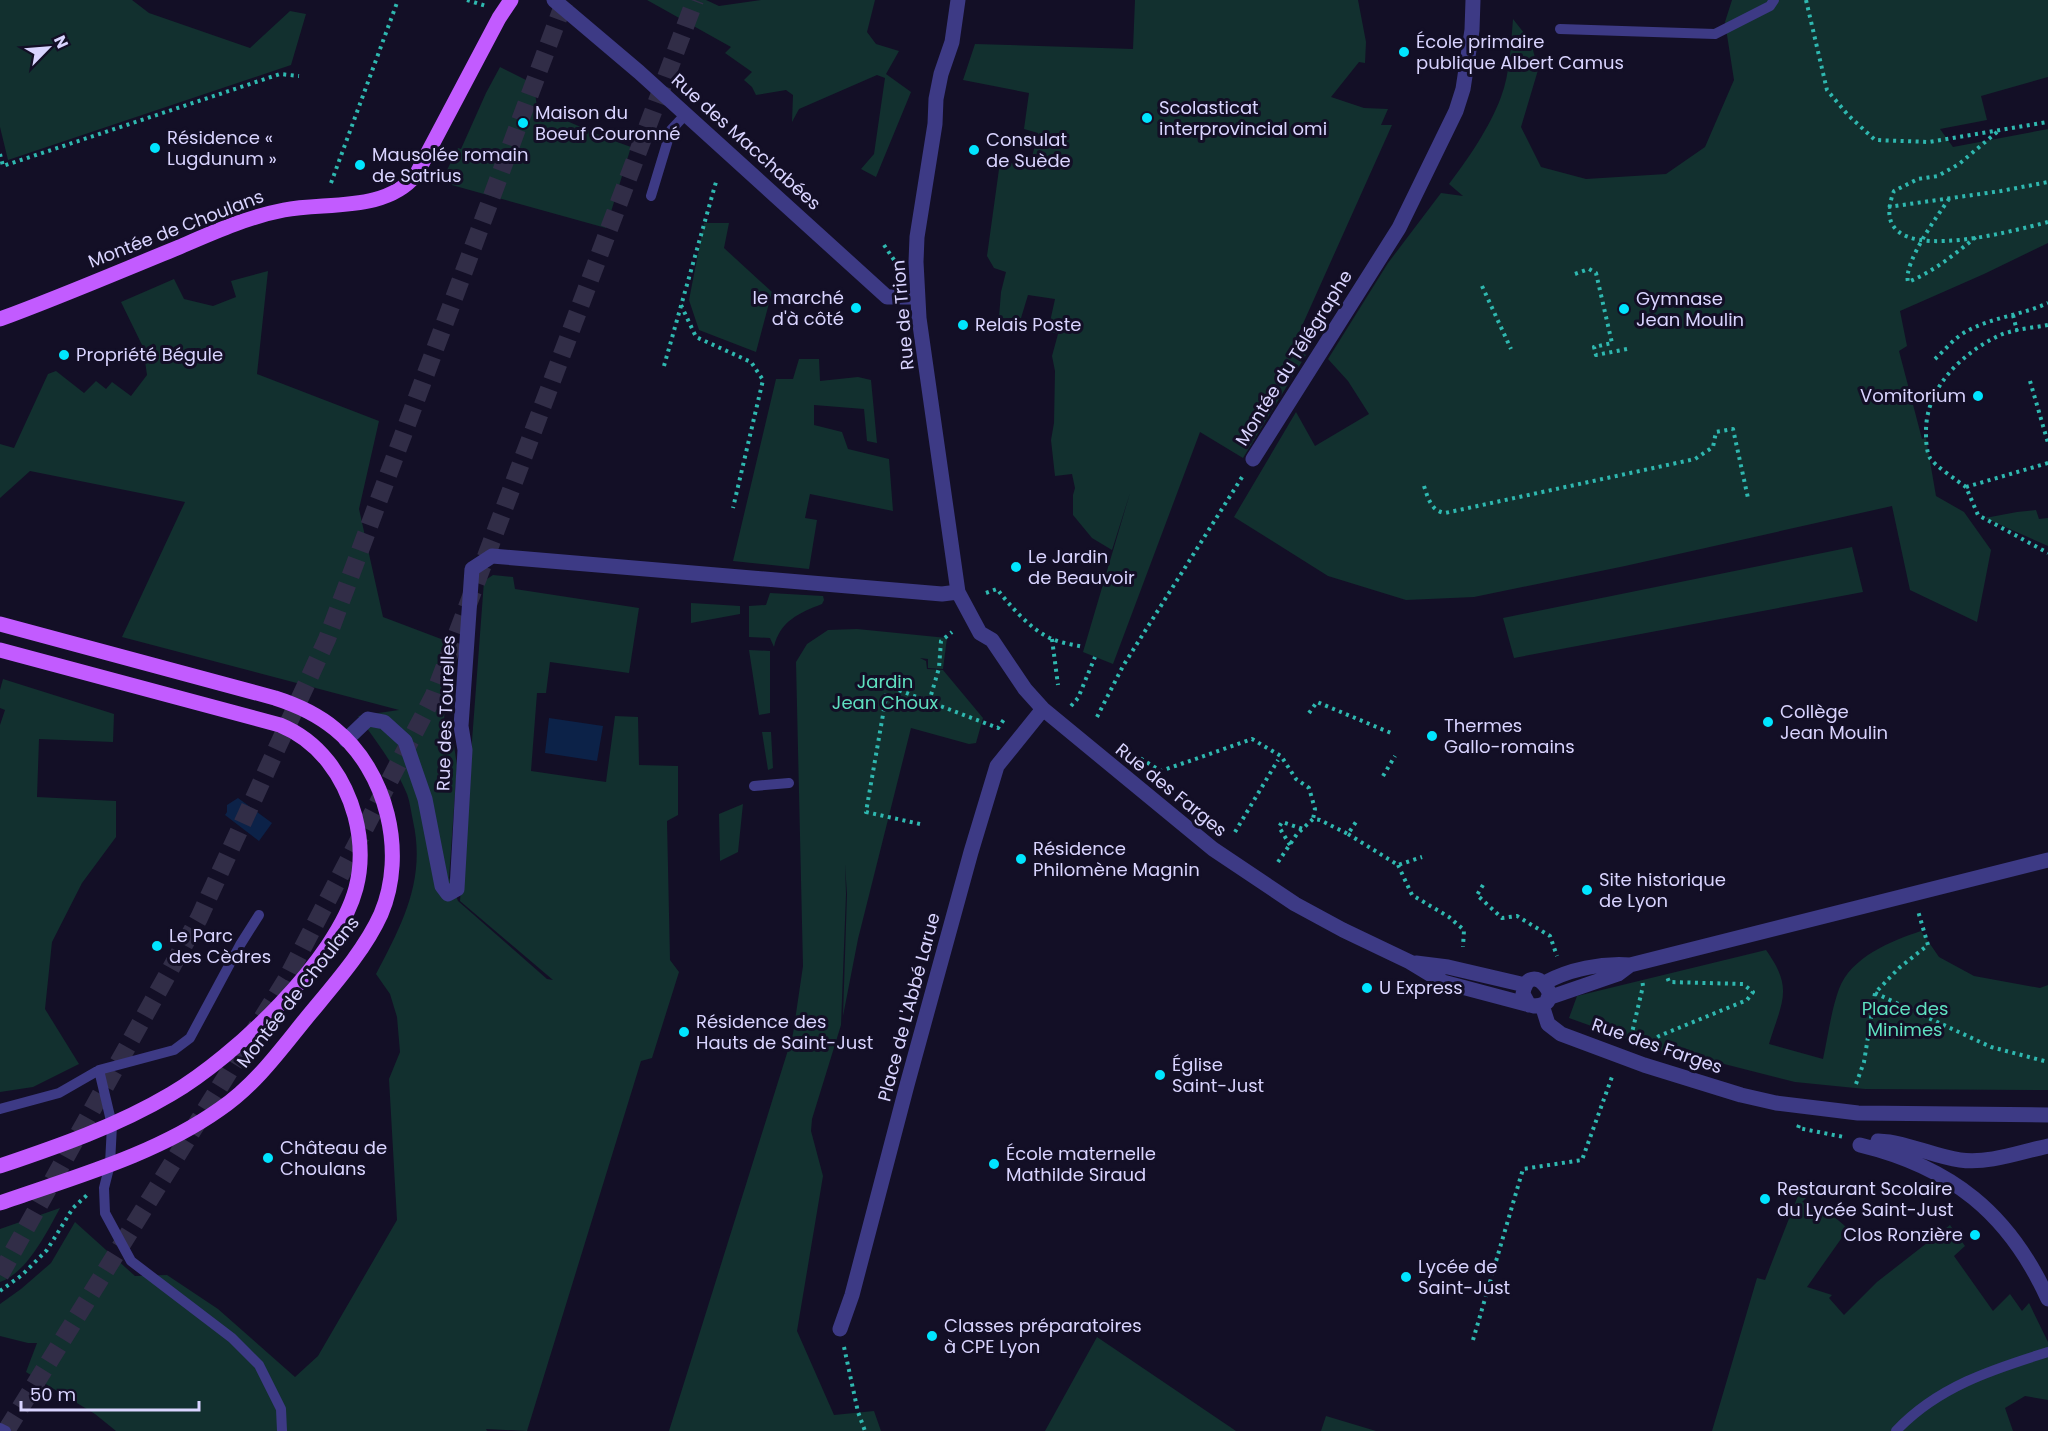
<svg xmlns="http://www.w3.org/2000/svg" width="2048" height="1431" viewBox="0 0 2048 1431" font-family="Poppins,sans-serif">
<rect width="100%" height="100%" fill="#130f26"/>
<path fill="#12302f" d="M0 0H132L149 13 250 48 290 11 306 14 291 65 8 160 0 127Z
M647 0H706L719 6 761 0H875L867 32 876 44 899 51 886 74 911 92 876 177 861 169 874 154 885 78 877 75 799 109 792 122 793 95 786 90 756 95 752 87 744 80 752 72 725 53 731 47Z
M1135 0H1358L1366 42 1365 63 1359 62 1331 97 1364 108 1388 109 1381 125H1392L1293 346 1306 355 1243 458 1200 432 1113 664 1083 652 1130 493 1112 550 1092 538 1073 515V495L1075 488 1072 474 1055 476 1051 440 1054 423 1055 371 1052 356 1058 334 1048 331 1055 299 1028 295 1021 318 1013 321 999 317 1001 292 1006 272 994 268 987 256 1000 162 1030 165 1038 133 1024 129 1029 93 963 80 975 44 1133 49Z
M1732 0H2048V77L1981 96 1987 120 1940 129 1953 147 2048 129V243L1984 274 1900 311 1907 346 1899 351 1922 439 1926 438 1936 496 1964 512 1991 550 1977 622 1910 590 1892 506 1625 566 1474 597 1406 600 1328 576 1234 517 1296 412 1315 446 1369 414 1348 381 1328 359 1388 263 1441 193 1463 196 1449 184C1468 159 1490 127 1501 97 1510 74 1511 43 1513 19L1531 42 1538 70 1521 127 1541 167 1586 179 1666 174 1705 147 1734 80 1725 22Z
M500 67 534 84 537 108 606 138 631 147 606 228 441 182 458 148 461 149 486 93Z
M704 223H729L724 248 772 292 756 352 699 330 689 300Z
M268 271 257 374 379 421 359 509 383 617 449 642 444 721 454 746 457 765 449 878 458 901 547 979 553 980 460 901 484 581 493 575 513 577 515 589 639 608 629 673 550 662 546 693H537L531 771 606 782 615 716 638 717 639 765 678 766V815L667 821 670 960 679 972 652 1058 641 1061 527 1431 486 1429 487 1431H116L95 1414 26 1372 37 1343H28L0 1336V1304L21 1289 51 1263 75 1222 135 1276 167 1275 218 1309 295 1377 318 1356 397 1220 389 1079 400 1052 397 1017 390 994 376 974C403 923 426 879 413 821 411 812 410 802 407 794 395 765 376 741 358 716L399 710 122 637 185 502 30 471 0 498V444L14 448 48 374 56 371 84 393 96 381 106 389 112 382 131 396 147 375 143 347 121 302 174 279 184 299 213 306 236 297 231 281Z
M799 359H819L820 381 858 377 871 380 877 443 867 441 864 409 814 405V425L842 432 848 449 889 459 893 511 810 494 805 518 817 520 809 569 733 561 776 379H793Z
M2036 510 2039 519 2048 518V546L1985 518 2017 512Z
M1852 547 1863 592 1514 658 1503 618Z
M770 593 823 596 824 600 822 604C799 613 780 621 774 647L770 638 749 637V606L766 605Z
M691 603 740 606V614L691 623Z
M857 629 947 638 943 669 928 668V659L920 658 926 661 927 669 943 670 983 718 976 743 969 744 911 728 858 939 843 1016 847 894 845 864 846 894 841 1025 812 1119 811 1131 823 1176 797 1331 834 1415 874 1411 881 1431H669L793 1034 803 966 796 662 807 644 828 630Z
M749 650 770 651V713L759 715Z
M3 679 114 714 113 742 39 739 37 797 116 801V837L82 883 52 942 45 1009 79 1064 33 1087 0 1092V725L5 710 0 708V690Z
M762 732H771L773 768 768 770Z
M743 804 738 852 720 861 719 814Z
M1921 931 1939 957 1974 976 2040 988 2048 985V1090L1865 1089 1795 1082 1685 1054 1678 1057 1569 1018 1577 996 1766 950C1794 989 1782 1001 1769 1044L1823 1059C1828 1036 1831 1011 1839 989 1851 957 1891 941 1921 931Z
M1799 1193 1807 1197 1802 1202C1819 1206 1835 1216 1848 1229L1807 1287 1832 1295 1829 1298 1844 1315 1877 1282 1950 1225 1965 1246 1954 1256 1993 1311 2010 1294 2022 1311 2029 1303 2048 1342V1400L2025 1396 2005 1408 2013 1431H1712L1757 1278 1765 1280Z
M60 1208C47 1232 27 1273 0 1282V1229Z
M1097 1337 1236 1431H1045Z
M1326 1416 1376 1431H1321Z"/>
<path fill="#0c2248" d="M549 718 603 726 597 761 545 753Z
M238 798 272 823 259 841 225 815 227 812V805Z"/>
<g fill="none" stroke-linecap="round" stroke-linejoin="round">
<path stroke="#312d47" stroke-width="18" stroke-dasharray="18 9" stroke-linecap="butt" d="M0 1275 199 918 327 639 565 0
M6 1431 286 980 434 695 695 0"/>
<path stroke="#2fb8b0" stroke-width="4" stroke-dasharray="3 4.5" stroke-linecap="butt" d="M467 0 486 6
M1806 0 1827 90 1848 115 1875 140 1929 142 2048 122
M1997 132 1959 164 1938 176 1918 179 1894 191C1861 274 2012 231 2048 222
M0 154 3 166 280 74 299 76
M331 183 398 0
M1949 199C1938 215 1903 263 1908 282 1933 272 1955 254 1976 237
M1888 207 2001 191 2048 182
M884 245 894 260 899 261
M1575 274 1589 269 1596 273 1612 343 1594 347 1596 355 1627 349
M1482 286 1511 349
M681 305 696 337 751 362 763 380 733 508
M2013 315 2017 331
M1935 359C1945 350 1955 337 1967 331 1993 317 2022 315 2048 303
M664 366 716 182
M2030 381 2048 443
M2048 463 1966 487 1978 515 2048 553
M1424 486C1428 498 1431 511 1445 513L1695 459 1713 447 1716 432 1733 429 1748 498
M1966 487C1959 482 1934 465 1930 458 1926 451 1926 438 1926 431 1926 388 1961 354 1998 336 2013 329 2032 328 2048 325
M986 593 997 589C1011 607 1031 630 1052 639 1062 643 1074 645 1084 647
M1052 639 1058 685
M929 702 939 668 941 641 952 632
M1071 706 1078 698 1095 657
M1309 713 1317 702 1391 733
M1097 717 1123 666 1244 474
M1136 761 1138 757 1161 771 1252 739 1281 756 1296 779 1309 788 1315 809 1313 819
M1383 776 1395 756
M920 824 866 812 888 686 998 728 1005 718
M1235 832 1278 760
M1348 834 1398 865 1422 857
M1290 845 1279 827 1282 822 1303 829
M1278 862 1297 834 1313 819 1320 820 1348 834 1356 822
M1398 865 1412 895 1449 917 1464 930 1463 947
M1483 885 1477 895 1502 918 1517 916 1550 936 1557 956
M1875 993 1991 1047 2048 1062
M1631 1037 1643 986 1642 979
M1646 1047 1659 1036 1747 1000 1753 992 1743 984 1669 982 1666 974
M1856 1084 1864 1062 1875 993 1899 968 1928 945 1918 911
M1799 1125 1798 1128 1844 1137
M0 1291 22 1275 47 1250 73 1208 87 1195
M1473 1340 1523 1169 1582 1160 1613 1074
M844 1347 858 1412 865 1431"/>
<path stroke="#3d3a85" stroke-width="10" d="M1560 29 1715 34 1770 6 1774 0
M651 196 671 130 685 115
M754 786 789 783
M99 1070 174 1050 190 1038 240 945 259 915
M0 1109 59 1093 99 1070 112 1125 110 1164 104 1188 105 1213 131 1261 232 1338 259 1365 281 1409 282 1431
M0 1428 6 1431
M1896 1431C1937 1387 1993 1369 2048 1352"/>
<path stroke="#3d3a85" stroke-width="15" d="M554 0 639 72 887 297H917
M958 0 952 42 941 74 936 99 935 124 917 237 916 262 919 318 958 592 980 633 992 640 1025 689 1043 709 1213 849 1295 904 1343 930 1410 962 1443 982 1534 1006C1572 1005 1528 955 1523 994L1529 1005
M1253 459 1399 228 1456 111 1463 89 1472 30 1473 0
M346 740 368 719 384 722 405 741 425 799 442 886 448 894 457 889 465 750 461 726 472 569 492 556 942 594 958 592
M1416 963 1448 967 1525 985
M1544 983C1570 969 1601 963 1630 965L2048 860
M1548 998 1618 974 1630 965
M1542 1005 1548 1024 1561 1034 1644 1065 1741 1095 1776 1103 1858 1113 2048 1115
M1860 1145C1951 1167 2009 1213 2048 1299
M1876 1149 1878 1141C1907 1142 1932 1156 1960 1160 1989 1164 2020 1152 2048 1146
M840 1329 852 1295 907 1085 971 852 997 766 1043 709"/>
<path stroke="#c25bff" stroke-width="15" d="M0 319C60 297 118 272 177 248 212 233 247 217 284 210 328 202 385 212 416 175L499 18 511 0
M0 624 275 698C297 705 317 714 335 729 387 771 407 853 381 914 364 952 330 989 304 1021 279 1052 254 1086 220 1109 155 1155 74 1177 0 1203
M0 650 280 725C319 741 344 776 355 816 361 839 362 865 356 888 337 960 234 1057 171 1094 117 1126 59 1146 0 1166"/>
</g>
<g fill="#00e5ff" stroke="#130f26" stroke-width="2">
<circle cx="1404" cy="52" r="6"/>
<circle cx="1147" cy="118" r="6"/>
<circle cx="523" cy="123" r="6"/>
<circle cx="155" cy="148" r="6"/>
<circle cx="974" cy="150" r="6"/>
<circle cx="360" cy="165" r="6"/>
<circle cx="856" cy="308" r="6"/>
<circle cx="1624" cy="309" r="6"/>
<circle cx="963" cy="325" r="6"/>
<circle cx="64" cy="355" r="6"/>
<circle cx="1978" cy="396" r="6"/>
<circle cx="1016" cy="567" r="6"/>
<circle cx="1768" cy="722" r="6"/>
<circle cx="1432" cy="736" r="6"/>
<circle cx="1021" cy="859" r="6"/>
<circle cx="1587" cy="890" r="6"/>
<circle cx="157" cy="946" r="6"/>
<circle cx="1367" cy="988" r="6"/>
<circle cx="684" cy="1032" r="6"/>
<circle cx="1160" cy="1075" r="6"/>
<circle cx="268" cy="1158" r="6"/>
<circle cx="994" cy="1164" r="6"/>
<circle cx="1765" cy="1199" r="6"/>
<circle cx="1975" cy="1235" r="6"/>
<circle cx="1406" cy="1277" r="6"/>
<circle cx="932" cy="1336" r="6"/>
</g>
<g text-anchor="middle" stroke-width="6" stroke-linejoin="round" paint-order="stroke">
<g font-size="18" fill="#d9d4ff" stroke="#130f26" text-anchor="start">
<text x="1416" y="48">École primaire<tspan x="1416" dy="21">publique Albert Camus</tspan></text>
<text x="1159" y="114">Scolasticat<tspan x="1159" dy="21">interprovincial omi</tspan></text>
<text x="535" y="119">Maison du<tspan x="535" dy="21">Boeuf Couronné</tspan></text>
<text x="167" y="144">Résidence «<tspan x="167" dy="21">Lugdunum »</tspan></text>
<text x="986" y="146">Consulat<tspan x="986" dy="21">de Suède</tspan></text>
<text x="372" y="161">Mausolée romain<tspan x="372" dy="21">de Satrius</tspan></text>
<text x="844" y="304" text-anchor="end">le marché<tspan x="844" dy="21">d'à côté</tspan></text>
<text x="1636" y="305">Gymnase<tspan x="1636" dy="21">Jean Moulin</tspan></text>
<text x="975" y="331">Relais Poste</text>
<text x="76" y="361">Propriété Bégule</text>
<text x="1966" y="402" text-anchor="end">Vomitorium</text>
<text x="1028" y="563">Le Jardin<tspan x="1028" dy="21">de Beauvoir</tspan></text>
<text x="1780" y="718">Collège<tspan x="1780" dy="21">Jean Moulin</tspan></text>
<text x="1444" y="732">Thermes<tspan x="1444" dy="21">Gallo-romains</tspan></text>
<text x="1033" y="855">Résidence<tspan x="1033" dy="21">Philomène Magnin</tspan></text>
<text x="1599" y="886">Site historique<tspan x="1599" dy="21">de Lyon</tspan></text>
<text x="169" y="942">Le Parc<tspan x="169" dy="21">des Cèdres</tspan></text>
<text x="1379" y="994">U Express</text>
<text x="696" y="1028">Résidence des<tspan x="696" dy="21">Hauts de Saint-Just</tspan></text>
<text x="1172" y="1071">Église<tspan x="1172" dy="21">Saint-Just</tspan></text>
<text x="280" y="1154">Château de<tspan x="280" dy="21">Choulans</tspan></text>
<text x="1006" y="1160">École maternelle<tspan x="1006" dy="21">Mathilde Siraud</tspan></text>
<text x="1777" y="1195">Restaurant Scolaire<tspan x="1777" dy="21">du Lycée Saint-Just</tspan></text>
<text x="1963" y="1241" text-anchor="end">Clos Ronzière</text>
<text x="1418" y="1273">Lycée de<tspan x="1418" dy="21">Saint-Just</tspan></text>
<text x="944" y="1332">Classes préparatoires<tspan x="944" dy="21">à CPE Lyon</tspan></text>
</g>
<g font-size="18" fill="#d9d4ff" stroke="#130f26">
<text transform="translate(746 142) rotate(42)" y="6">Rue des Macchabées</text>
<text transform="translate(176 229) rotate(-21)" y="6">Montée de Choulans</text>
<text transform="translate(903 315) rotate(-95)" y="6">Rue de Trion</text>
<text transform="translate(1294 358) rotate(-58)" y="6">Montée du Télégraphe</text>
<text transform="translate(446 713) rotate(-88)" y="6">Rue des Tourelles</text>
<text transform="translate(1171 790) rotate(39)" y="6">Rue des Farges</text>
<text transform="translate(298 992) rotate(-52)" y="6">Montée de Choulans</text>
<text transform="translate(909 1007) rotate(-75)" y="6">Place de L'Abbé Larue</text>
<text transform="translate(1657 1046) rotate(19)" y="6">Rue des Farges</text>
</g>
<g font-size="18" fill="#5fe0c0" stroke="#130f26">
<text x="885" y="688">Jardin<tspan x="885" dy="21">Jean Choux</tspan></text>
<text x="1905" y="1015">Place des<tspan x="1905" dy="21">Minimes</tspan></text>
</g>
</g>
<g transform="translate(48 48) rotate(65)" stroke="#130f26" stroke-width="4.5" paint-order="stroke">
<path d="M0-4.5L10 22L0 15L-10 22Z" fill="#d9d4ff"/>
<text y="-9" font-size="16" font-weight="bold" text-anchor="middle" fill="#d9d4ff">N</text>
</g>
<path d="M21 1401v9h178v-9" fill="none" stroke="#d9d4ff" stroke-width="3"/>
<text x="30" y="1401" font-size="18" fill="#d9d4ff" stroke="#130f26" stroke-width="4.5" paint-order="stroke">50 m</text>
</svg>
